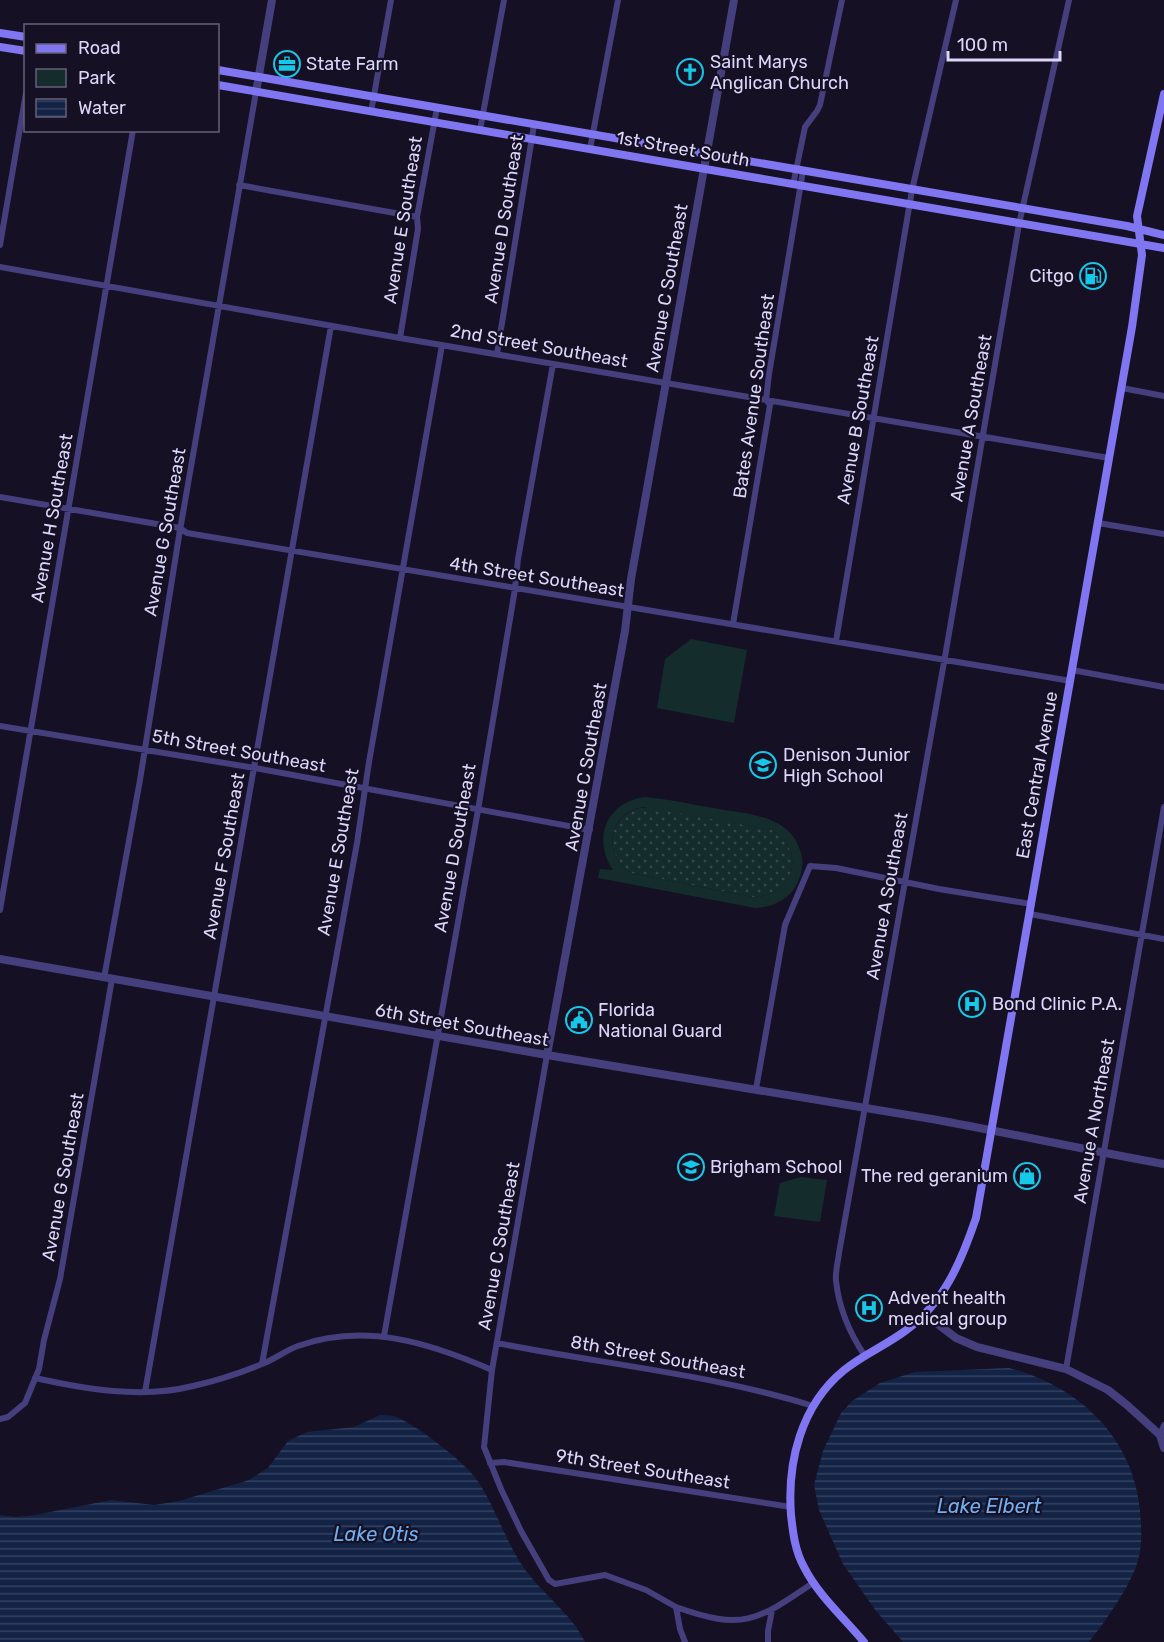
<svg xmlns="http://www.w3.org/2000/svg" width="1164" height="1642" viewBox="0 0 1164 1642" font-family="Rubik,sans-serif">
<defs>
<pattern id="grass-dots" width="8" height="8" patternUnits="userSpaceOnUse" patternTransform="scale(1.5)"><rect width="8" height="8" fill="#142c2c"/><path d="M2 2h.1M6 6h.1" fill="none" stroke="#364a4c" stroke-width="1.8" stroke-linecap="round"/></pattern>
<pattern id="water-rules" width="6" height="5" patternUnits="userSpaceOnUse" patternTransform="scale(1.5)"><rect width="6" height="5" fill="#132345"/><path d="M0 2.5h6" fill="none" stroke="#354261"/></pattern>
</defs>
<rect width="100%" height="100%" fill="#151023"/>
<path fill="url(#grass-dots)" d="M651 807 772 830C807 852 794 897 753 897L630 873C599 849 611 807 651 807Z"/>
<path fill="#142c2c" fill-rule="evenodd" d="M691 639 747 650 734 723 657 708 665 659Z
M645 797C668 799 690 804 713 808 745 814 791 814 801 853 804 863 802 874 797 884 789 900 773 907 755 908L598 878 600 869 613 870C592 839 606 802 645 797ZM644 807 772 830C807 852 794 897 753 897L630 873C602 852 608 812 644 807Z
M801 1177 827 1180 820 1222 774 1216 780 1183Z"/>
<path fill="url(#water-rules)" d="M1009 1368C1077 1385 1133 1436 1140 1510 1141 1527 1143 1542 1138 1560 1132 1584 1105 1622 1089 1642H903L876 1611 843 1564 819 1510 814 1485 823 1451 841 1413 852 1401 880 1383 915 1372Z
M380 1415C385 1415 390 1415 394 1416 414 1423 465 1462 477 1480 495 1506 504 1538 522 1565 540 1593 570 1611 585 1642H0V1515L17 1517 35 1515 111 1500 154 1505 179 1501 249 1480 268 1468 288 1441 307 1432 354 1427Z"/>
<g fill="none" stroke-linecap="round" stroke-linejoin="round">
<path stroke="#45407d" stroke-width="6" d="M371 112 391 0
M480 130 504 0
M590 149 618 0
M239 185 417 217
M793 185 805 127 817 111 820 105 842 0
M0 245 26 93
M0 267 400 338 1109 458
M400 338 418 229 417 217 437 108
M497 354 534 125
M1122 388 1164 396
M0 497 180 528 187 533 1071 681
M1098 523 1164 534
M733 624 770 405 766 400 769 374 803 171
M836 641 912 190 956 0
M1072 670 1164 687
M0 726 255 768 590 830
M0 910 133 130
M1030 914 1164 939
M104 978 140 780 179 536 256 92
M547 1055 492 1370 484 1447 501 1489 521 1531 549 1580 555 1584 605 1575 646 1590 676 1607 680 1629 685 1642
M756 1089 785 925 810 866 836 868 939 889 1031 904
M384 1336 478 810 515 589 518 559 553 364
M497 1343C602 1364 710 1374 813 1406
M865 1356C850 1334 839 1308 836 1281 835 1272 838 1262 839 1253L946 651 1019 224 1069 0
M262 1364 357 843 369 762 442 345
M1066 1369 1164 807
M35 1378C85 1389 141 1399 193 1386 215 1381 240 1373 262 1364 275 1359 286 1350 298 1346 365 1322 430 1343 492 1370
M145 1392 331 326
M0 1419 8 1417 25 1403 39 1369 44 1340 60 1279 112 979
M1160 1435 1164 1425
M490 1463 504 1462 791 1507
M676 1607C743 1631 757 1621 813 1583
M768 1642V1631L772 1610"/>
<path stroke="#45407d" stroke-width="8" d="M256 92 272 0
M0 959 547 1055 932 1119C1009 1133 1086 1150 1164 1164
M547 1055 625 631 631 579 734 0
M926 1315 956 1338 977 1347 1066 1369 1108 1390 1127 1405 1160 1435 1164 1448"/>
<path stroke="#8076f2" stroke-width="8" d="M0 33 26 37
M0 47 26 51
M218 70 1127 226 1164 235
M218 85 1164 248
M864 1642C844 1618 818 1595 804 1567 795 1551 793 1533 791 1515 787 1462 801 1406 843 1371 862 1355 885 1346 905 1331 944 1303 961 1262 976 1218L1132 327 1142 255 1137 216 1164 94"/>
</g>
<defs>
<symbol id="office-ring" viewBox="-11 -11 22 22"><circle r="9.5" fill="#151023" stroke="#16c8e8" stroke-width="1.5"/><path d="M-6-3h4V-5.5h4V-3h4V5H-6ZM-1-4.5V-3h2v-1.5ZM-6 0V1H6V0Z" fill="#16c8e8"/></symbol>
<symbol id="church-ring" viewBox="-11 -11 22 22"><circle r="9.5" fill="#151023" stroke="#16c8e8" stroke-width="1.5"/><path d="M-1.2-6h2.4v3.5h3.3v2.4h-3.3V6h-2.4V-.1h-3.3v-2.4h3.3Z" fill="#16c8e8"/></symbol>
<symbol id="fuel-ring" viewBox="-11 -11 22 22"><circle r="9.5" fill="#151023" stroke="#16c8e8" stroke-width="1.5"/><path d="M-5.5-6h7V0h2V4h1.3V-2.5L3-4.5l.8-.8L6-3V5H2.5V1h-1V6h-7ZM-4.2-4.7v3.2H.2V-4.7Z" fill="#16c8e8"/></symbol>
<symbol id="school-ring" viewBox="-11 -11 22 22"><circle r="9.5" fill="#151023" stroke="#16c8e8" stroke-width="1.5"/><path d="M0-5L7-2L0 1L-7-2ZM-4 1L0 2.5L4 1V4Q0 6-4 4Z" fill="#16c8e8"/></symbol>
<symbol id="hospital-ring" viewBox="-11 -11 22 22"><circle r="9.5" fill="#151023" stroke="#16c8e8" stroke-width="1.5"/><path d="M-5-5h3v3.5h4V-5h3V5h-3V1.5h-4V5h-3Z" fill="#16c8e8"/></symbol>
<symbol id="civic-ring" viewBox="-11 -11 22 22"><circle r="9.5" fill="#151023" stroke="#16c8e8" stroke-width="1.5"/><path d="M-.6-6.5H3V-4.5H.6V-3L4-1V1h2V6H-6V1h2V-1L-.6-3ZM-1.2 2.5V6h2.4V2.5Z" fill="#16c8e8"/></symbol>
<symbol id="shop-ring" viewBox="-11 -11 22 22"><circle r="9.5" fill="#151023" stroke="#16c8e8" stroke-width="1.5"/><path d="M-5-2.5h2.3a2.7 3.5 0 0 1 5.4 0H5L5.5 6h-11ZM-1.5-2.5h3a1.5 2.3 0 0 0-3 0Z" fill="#16c8e8"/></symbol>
</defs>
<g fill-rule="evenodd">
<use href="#office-ring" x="272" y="49" width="30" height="30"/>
<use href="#church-ring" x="675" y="57" width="30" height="30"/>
<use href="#fuel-ring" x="1078" y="261" width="30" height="30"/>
<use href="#school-ring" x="748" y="750" width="30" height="30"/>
<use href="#hospital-ring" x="957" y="989" width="30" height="30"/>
<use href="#civic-ring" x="564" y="1005" width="30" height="30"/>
<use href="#school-ring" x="676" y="1152" width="30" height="30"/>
<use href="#shop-ring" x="1012" y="1161" width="30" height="30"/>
<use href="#hospital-ring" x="854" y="1293" width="30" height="30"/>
</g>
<g text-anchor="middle" stroke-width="4.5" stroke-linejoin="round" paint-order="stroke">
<g font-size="18" fill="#dcd6fb" stroke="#151023" text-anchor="start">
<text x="710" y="68">Saint Marys<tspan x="710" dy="21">Anglican Church</tspan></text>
<text x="306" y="70">State Farm</text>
<text x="1074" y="282" text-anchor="end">Citgo</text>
<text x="783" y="761">Denison Junior<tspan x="783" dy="21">High School</tspan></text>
<text x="992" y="1010">Bond Clinic P.A.</text>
<text x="598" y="1016">Florida<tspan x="598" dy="21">National Guard</tspan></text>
<text x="710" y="1173">Brigham School</text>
<text x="1008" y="1182" text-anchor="end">The red geranium</text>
<text x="888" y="1304">Advent health<tspan x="888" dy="21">medical group</tspan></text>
</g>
<g font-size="18" fill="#dcd6fb" stroke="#151023">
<text transform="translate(683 149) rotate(10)" y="6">1st Street South</text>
<text transform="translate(504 219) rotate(-81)" y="6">Avenue D Southeast</text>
<text transform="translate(403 220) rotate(-81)" y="6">Avenue E Southeast</text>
<text transform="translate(667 288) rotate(-80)" y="6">Avenue C Southeast</text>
<text transform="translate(539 346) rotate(10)" y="6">2nd Street Southeast</text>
<text transform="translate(754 396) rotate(-82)" y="6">Bates Avenue Southeast</text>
<text transform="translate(971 418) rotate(-80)" y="6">Avenue A Southeast</text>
<text transform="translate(858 420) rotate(-80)" y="6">Avenue B Southeast</text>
<text transform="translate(52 518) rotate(-80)" y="6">Avenue H Southeast</text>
<text transform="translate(165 532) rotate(-80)" y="6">Avenue G Southeast</text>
<text transform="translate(537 577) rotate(9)" y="6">4th Street Southeast</text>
<text transform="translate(239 751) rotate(10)" y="6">5th Street Southeast</text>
<text transform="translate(586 767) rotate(-80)" y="6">Avenue C Southeast</text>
<text transform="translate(1037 775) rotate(-80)" y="6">East Central Avenue</text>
<text transform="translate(455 848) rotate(-80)" y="6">Avenue D Southeast</text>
<text transform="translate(338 852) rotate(-80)" y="6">Avenue E Southeast</text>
<text transform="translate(224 856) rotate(-80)" y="6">Avenue F Southeast</text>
<text transform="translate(887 896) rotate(-80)" y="6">Avenue A Southeast</text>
<text transform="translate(462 1025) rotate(10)" y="6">6th Street Southeast</text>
<text transform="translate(1094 1121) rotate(-80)" y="6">Avenue A Northeast</text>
<text transform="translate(63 1177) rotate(-80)" y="6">Avenue G Southeast</text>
<text transform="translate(499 1246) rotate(-80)" y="6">Avenue C Southeast</text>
<text transform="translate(658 1357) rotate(10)" y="6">8th Street Southeast</text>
<text transform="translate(643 1469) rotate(9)" y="6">9th Street Southeast</text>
</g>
<g font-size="20" font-style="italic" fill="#6eaef1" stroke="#151023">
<text x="989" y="1513">Lake Elbert</text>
<text x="376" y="1541">Lake Otis</text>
</g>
</g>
<rect x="24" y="24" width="195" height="108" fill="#151023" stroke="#655f79" stroke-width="1.5"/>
<rect x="36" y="44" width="30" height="9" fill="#8076f2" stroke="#655f79" stroke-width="1.5"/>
<text x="78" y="54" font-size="18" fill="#dcd6fb">Road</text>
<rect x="36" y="69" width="30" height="18" fill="#142c2c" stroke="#655f79" stroke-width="1.5"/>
<text x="78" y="84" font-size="18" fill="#dcd6fb">Park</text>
<rect x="36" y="99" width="30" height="18" fill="url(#water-rules)" stroke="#655f79" stroke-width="1.5"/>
<text x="78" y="114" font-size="18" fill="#dcd6fb">Water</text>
<path d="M948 51v9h112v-9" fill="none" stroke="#dcd6fb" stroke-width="3"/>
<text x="957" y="51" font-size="18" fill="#dcd6fb" stroke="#151023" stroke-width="4.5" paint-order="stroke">100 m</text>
</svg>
